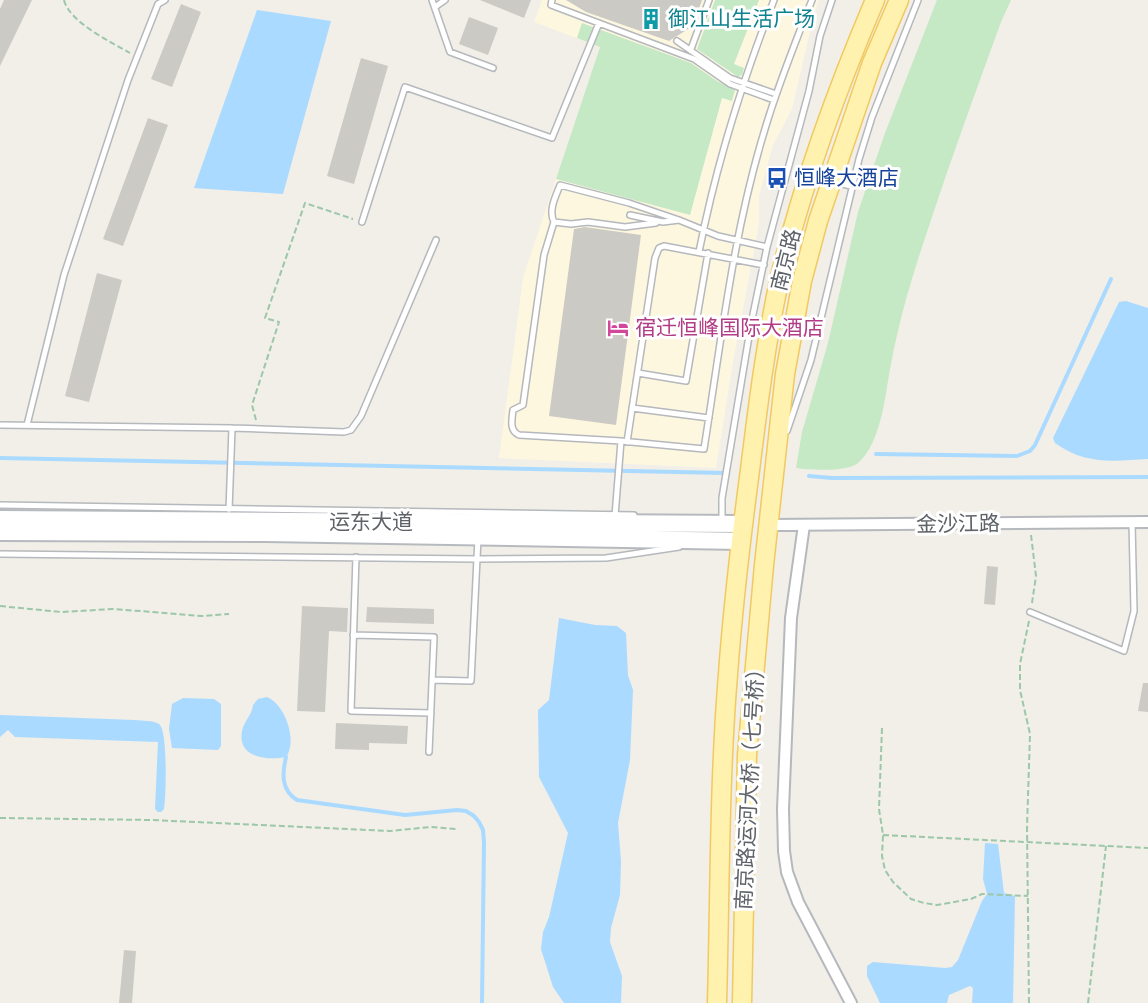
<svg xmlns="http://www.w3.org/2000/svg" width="1148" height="1003" viewBox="0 0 1148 1003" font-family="Rubik,'Noto Sans SC',sans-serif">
<rect width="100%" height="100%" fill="#f1efe8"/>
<path fill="#fef7e0" d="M542 0H819L814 14 792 109 773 145 759 196V224L733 362 716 468 499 458 523 278 600 47 534 22Z"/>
<path fill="#c5e8c5" d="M715 0H759L734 64 744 68 742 75 738 77 697 49Z
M937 0H1011L1001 22C977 88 953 153 931 220 915 267 900 315 891 364 885 394 882 442 858 463 848 472 810 470 796 468L802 432 828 343 858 212 885 133Z
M582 23 691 63 717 81 735 90 732 101 722 98 690 215 556 179 600 47 577 38Z"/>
<path fill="#aadaff" d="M257 10 331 21 283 194 194 188Z
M1126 301 1148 308V459C1113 461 1085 465 1055 443L1053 438 1119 302Z
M559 618 595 625 617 626 626 633 628 675 633 690 630 760 618 823 621 861 620 895 611 928 610 942 622 976 621 1003H564L553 987 541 949 543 932 549 917 568 833 539 777 538 710 549 700Z
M267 697C285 704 298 741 286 757 266 761 237 757 242 731 244 721 252 715 253 705L258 699Z
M183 698 214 699 221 704V746L218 750 172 748 169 729 172 704Z
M0 715 135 720C142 721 153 720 159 724 168 730 166 796 164 809L161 812H158L155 809 158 742 15 737 8 730 0 737Z
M985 843 998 844 1004 893 1015 896 1013 1003H972L973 988 970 986 949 995 947 1003H880L867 976V966L873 962 945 968 952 967 958 960 982 901 987 894 983 879Z"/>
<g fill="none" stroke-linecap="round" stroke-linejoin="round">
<path stroke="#aadaff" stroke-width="4" d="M876 454 1017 456 1030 451 1035 445 1111 279
M0 458 725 473
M809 476 832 478 1148 477
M286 757C282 774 281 790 297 800L405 815 457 810 466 811 474 816 479 822 483 830 484 842 482 1003"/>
</g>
<path fill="#cccac5" d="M4 0H32L0 66V9Z
M480 0H531L524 18Z
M566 0H702L693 26 669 41 586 12Z
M181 4 201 12 172 87 151 79Z
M469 17 498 28 488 55 459 44Z
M361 58 388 66 354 184 327 176Z
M148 118 168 125 123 246 103 239Z
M585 227 641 235 616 425 549 416 574 229Z
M97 273 122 280 89 402 65 396Z
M987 566 998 567 995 605 984 604Z
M302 606 348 608 347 632 329 631 325 712 297 711Z
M367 607 434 609V624L366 622Z
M1143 683H1148V712L1138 711Z
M336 723 408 726 407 744 369 743V750L335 749Z
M124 950 136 951 132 1003H119Z"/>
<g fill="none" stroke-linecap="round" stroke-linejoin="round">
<defs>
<path id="service" d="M432 0 450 52 493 68
M552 0 551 5 694 59 730 84 774 100
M435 7 445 0
M677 41 730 78 776 94
M691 49 709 0
M834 182 851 186
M630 215 663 222 679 220 718 236 767 247
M362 222 405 87 552 138 599 23
M554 222 571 224 588 222 625 227 656 223
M699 252C716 165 742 82 774 0
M638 373 686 381 708 253
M632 408 709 418
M0 425 232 428 344 432 351 430 361 416 436 240
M27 425 64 275 128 80 158 4 165 0
M787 431 811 360 859 159 872 117 918 0
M621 441 519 435C509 430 512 420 513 410L523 405 544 255 554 222C548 210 556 196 560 185L629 203 679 220
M627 442 655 258 659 248 664 246 764 265
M0 505 634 515
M229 510 232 428
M615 516 621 441 704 449C721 342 733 233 765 129 778 85 795 43 812 0
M722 523V498L751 324 767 247 809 91 820 36 832 0
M0 554 477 559 606 558 679 547
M356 557 351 711 431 713
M1030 612 1124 651 1134 611 1132 522
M353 635 434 637 429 752
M432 680 471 681 478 538"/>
<path id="minor" d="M768 525 1148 522
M804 525 791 618 783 809 784 851 787 872 798 902 851 1003"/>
<path id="secondary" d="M0 519 743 524
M0 532 266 533 741 541"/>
<path id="primary" d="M717 1003C720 894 719 783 728 674 733 606 741 538 750 470 758 405 766 341 780 277 803 182 837 89 875 0
M742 1003 747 755 764 565 785 374 802 281 818 221 872 63 899 0"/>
</defs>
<use href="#service" stroke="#b5b8bc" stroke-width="8"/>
<use href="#minor" stroke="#b5b8bc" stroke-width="14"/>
<use href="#secondary" stroke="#b6babf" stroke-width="20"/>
<use href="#primary" stroke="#f2c960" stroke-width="21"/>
<path stroke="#9cc7a9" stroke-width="2" stroke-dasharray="6 3" stroke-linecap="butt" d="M64 0C69 22 111 42 130 53
M256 420 252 405 279 322 265 318 305 203 353 219
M1031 535 1036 576 1032 603
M0 606 61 612 114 609 202 616 229 614
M1029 621 1020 664V690L1030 734 1027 827 1029 1003
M882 728 879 809 883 835 882 856 885 870 893 882 911 899 924 903 937 905 971 899 982 894 1028 896
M0 818 152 820 390 831 430 827 457 829
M883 835 1148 848
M1088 1003 1106 846"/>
<use href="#service" stroke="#fff" stroke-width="5"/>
<use href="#minor" stroke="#fff" stroke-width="10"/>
<use href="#secondary" stroke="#fff" stroke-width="16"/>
<use href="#primary" stroke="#fff2af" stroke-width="18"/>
</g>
<defs>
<symbol id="building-bare" viewBox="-9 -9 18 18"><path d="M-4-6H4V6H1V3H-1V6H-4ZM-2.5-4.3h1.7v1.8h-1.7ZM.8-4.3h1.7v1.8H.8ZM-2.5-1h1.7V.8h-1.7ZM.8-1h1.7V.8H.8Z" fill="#0f9aa8" stroke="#fff" stroke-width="2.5" paint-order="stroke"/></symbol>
<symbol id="bus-bare" viewBox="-9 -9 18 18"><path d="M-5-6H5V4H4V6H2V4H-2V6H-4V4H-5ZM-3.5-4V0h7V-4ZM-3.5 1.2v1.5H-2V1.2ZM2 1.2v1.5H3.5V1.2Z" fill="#1a4fb4" stroke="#fff" stroke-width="2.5" paint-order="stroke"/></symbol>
<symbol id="hotel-bare" viewBox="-9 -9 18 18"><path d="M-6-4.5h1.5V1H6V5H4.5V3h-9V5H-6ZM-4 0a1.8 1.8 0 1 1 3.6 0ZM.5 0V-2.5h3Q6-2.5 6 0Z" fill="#d1479c" stroke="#fff" stroke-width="2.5" paint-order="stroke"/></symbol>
</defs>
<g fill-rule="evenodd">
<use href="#building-bare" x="636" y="4" width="30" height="30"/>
<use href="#bus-bare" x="762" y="163" width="30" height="30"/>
<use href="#hotel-bare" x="603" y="313" width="30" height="30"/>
</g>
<g text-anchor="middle" stroke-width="6" stroke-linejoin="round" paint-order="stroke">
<g font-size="21" fill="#0d838f" stroke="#fff" text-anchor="start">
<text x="668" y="26">御江山生活广场</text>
</g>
<g font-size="21" fill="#164399" stroke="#fff" text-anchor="start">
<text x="794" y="185">恒峰大酒店</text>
</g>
<g font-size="21" fill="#5f6368" stroke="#fff">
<text transform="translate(786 260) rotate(-76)" y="7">南京路</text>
<text x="371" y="529">运东大道</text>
<text transform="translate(958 524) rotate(-1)" y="7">金沙江路</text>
<text transform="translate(750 784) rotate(-87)" y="7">南京路运河大桥（七号桥）</text>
</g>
<g font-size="21" fill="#b23c85" stroke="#fff" text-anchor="start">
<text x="635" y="335">宿迁恒峰国际大酒店</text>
</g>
</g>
</svg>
